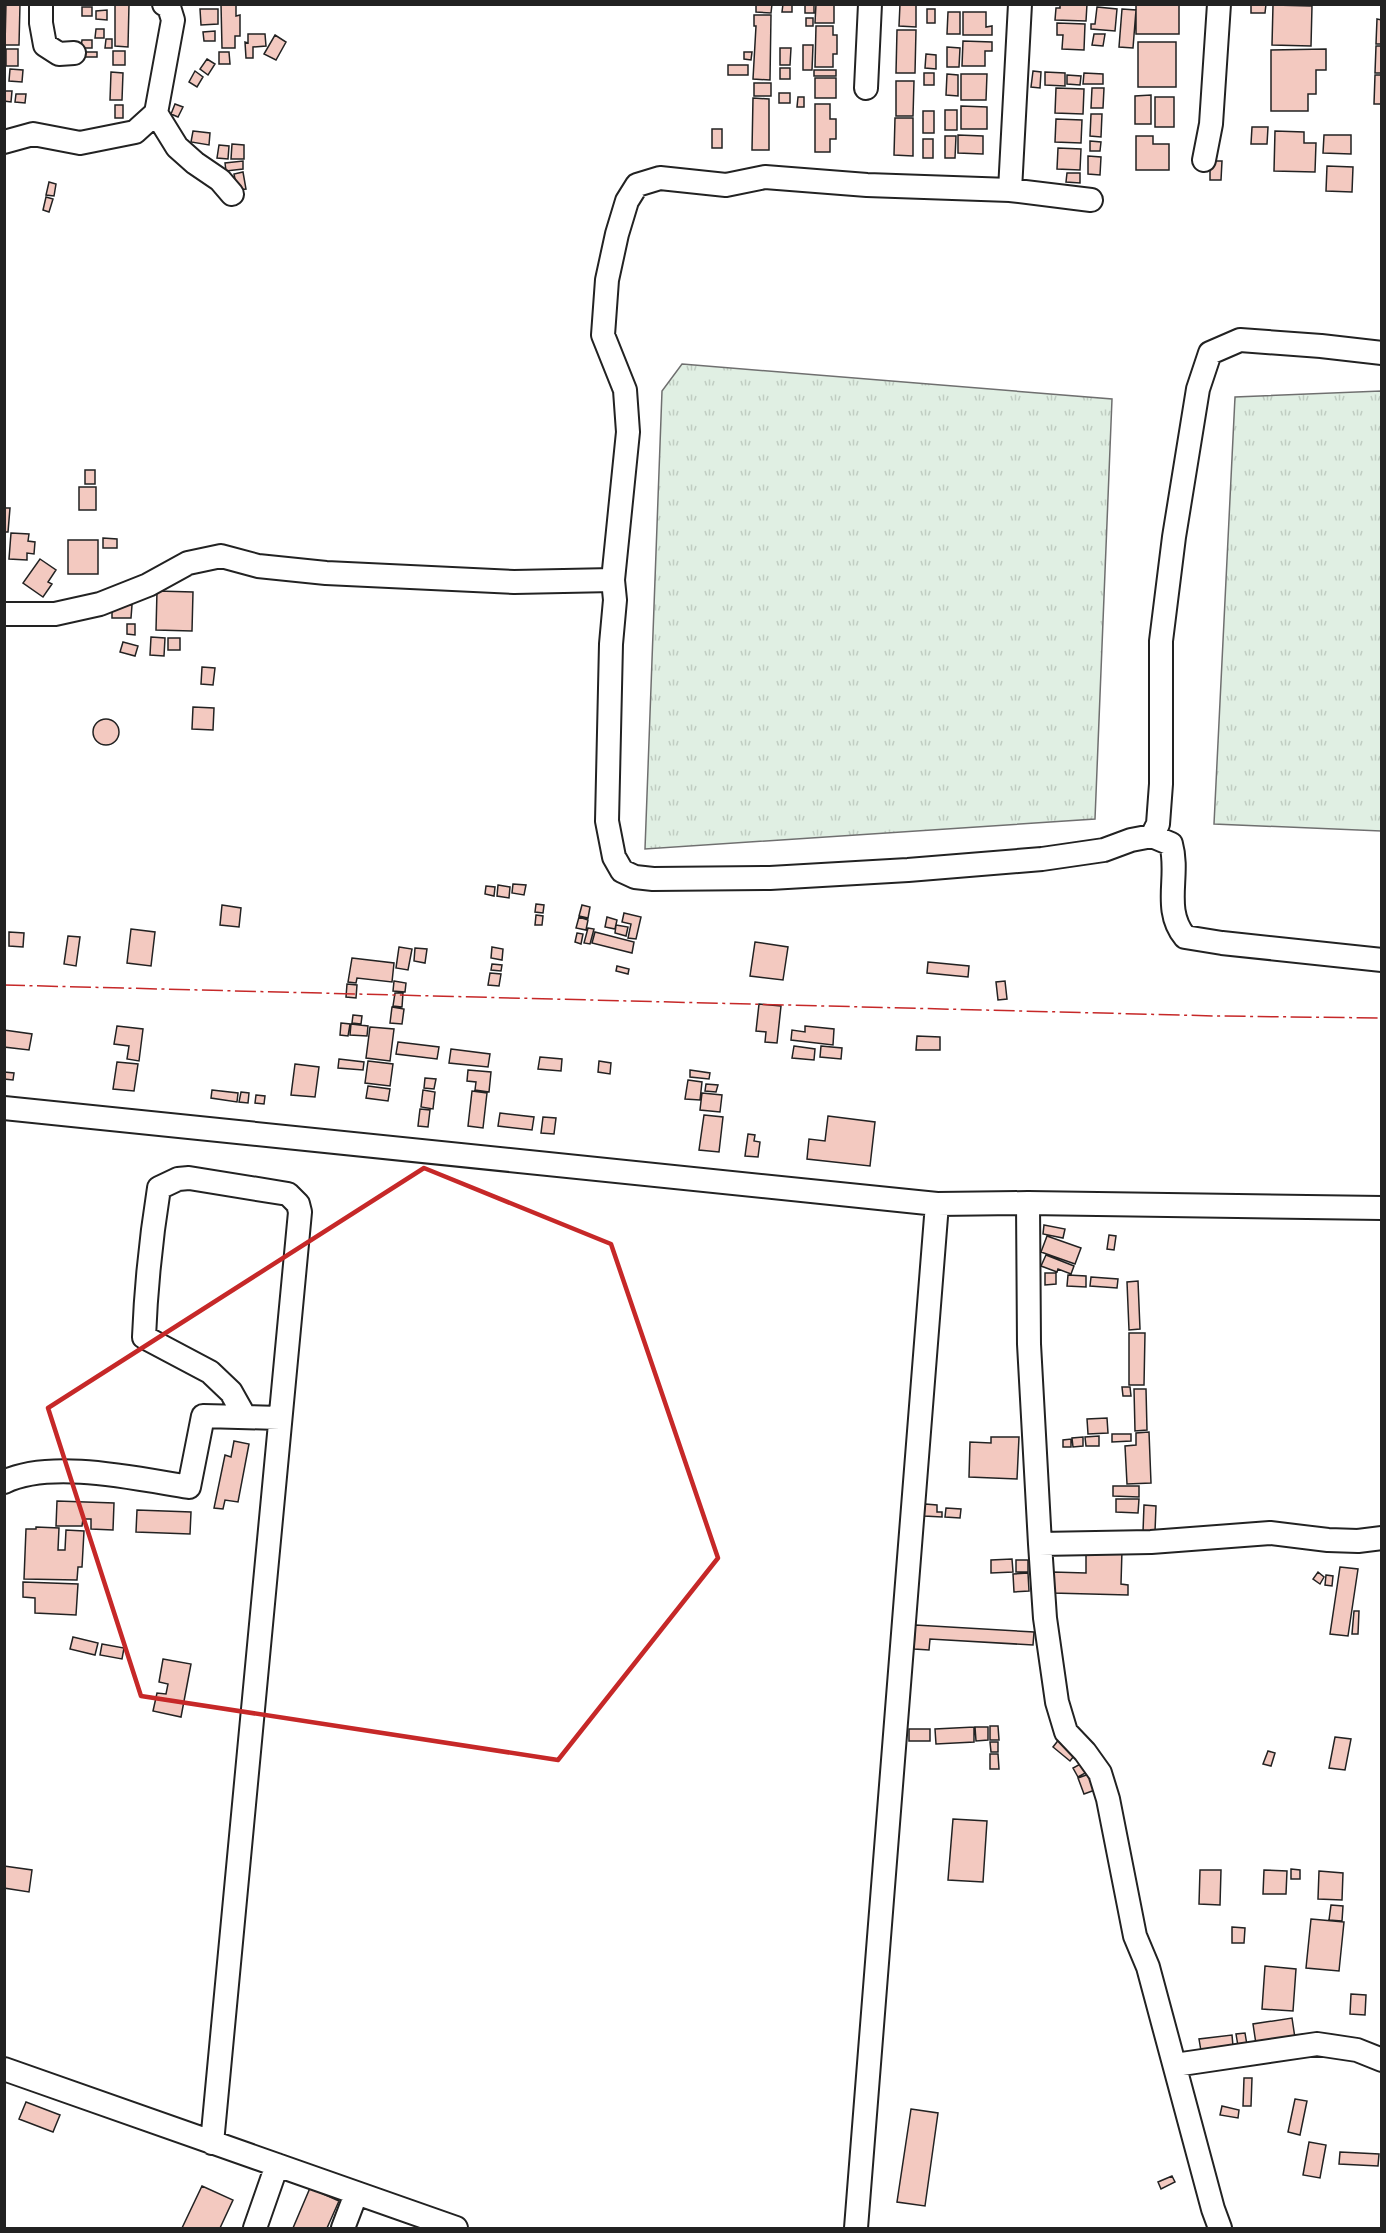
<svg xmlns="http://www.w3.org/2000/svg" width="1386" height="2233" viewBox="0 0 1386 2233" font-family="Barlow,sans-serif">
<defs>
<pattern id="grass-tufts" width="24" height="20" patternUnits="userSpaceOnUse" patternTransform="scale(1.5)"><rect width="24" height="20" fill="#e0efe3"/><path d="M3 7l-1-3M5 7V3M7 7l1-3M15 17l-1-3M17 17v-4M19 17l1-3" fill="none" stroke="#c0cdc2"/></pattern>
</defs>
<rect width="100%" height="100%" fill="#fff"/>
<path fill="url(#grass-tufts)" stroke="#6f6f6f" stroke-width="1.5" d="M682 364 1112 399 1095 819 645 849 662 391Z
M1381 391V831L1214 824 1235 397Z"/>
<path fill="#f3c9c0" stroke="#222" stroke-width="1.5" d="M6 4H20L19 45H5Z
M115 4H129L128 47 115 46Z
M221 4H236V16L240 15V36H235V48H222Z
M756 4H772L771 13 756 12Z
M783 4H792V12H782Z
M805 4H814V13H805Z
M816 4H839L834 5V23H815Z
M900 4H916V27L899 26Z
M1060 4H1087L1086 21 1055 20 1056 8H1060Z
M1136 4H1179V34H1136Z
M1251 4H1266L1265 13H1251Z
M1273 5 1312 6 1311 46 1272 45Z
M82 7H92V16H82Z
M1097 7 1117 9 1115 31 1091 29V24H1095Z
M200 9H218V24L201 25Z
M927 9H935V23H927Z
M1122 9 1136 10 1133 48 1119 47Z
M107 10V20L96 19V11Z
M948 12H960V34H947Z
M963 12H986V27L992 26V35H963Z
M754 15H771L770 80 753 79 756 26H754Z
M806 18H813V26H806Z
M1377 19 1382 20V44H1376Z
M1057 23 1085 24 1084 50 1062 49 1063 35H1057Z
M816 26H833V35H837V54H833V67H815Z
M96 29H104V38H95Z
M897 30H916L915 73H896Z
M215 31V41H204L203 32Z
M248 34H265L266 46 253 47V58H246L245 42 248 43Z
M1094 34H1105L1103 46 1092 45Z
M275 35 286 42 276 60 264 54Z
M106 39H112V48H105Z
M82 40H92V48H81Z
M963 41 992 42V51H985V66H962Z
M1138 42H1176V87H1138Z
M803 45H813L812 70H803Z
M1376 46H1382V73H1375Z
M947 47 960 48 959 67H947Z
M780 48H791L790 65H780Z
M6 49H18V66H6Z
M1326 49V70H1316V94H1308V111H1271V50Z
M113 51H125V65H113Z
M83 52H97V57H83Z
M219 52H229L230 64H219Z
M744 52H752L751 60 744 59Z
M926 54 936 55V69L925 68Z
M207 59 215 64 208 75 200 69Z
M728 65H748V75H728Z
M780 68H790V79H780Z
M10 69 23 70 22 82 9 81Z
M814 70H836V76H814Z
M195 71 203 77 197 87 189 82Z
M1033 71 1041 72 1040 88 1031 87Z
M111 72 123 73 122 100H110Z
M1045 72 1065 73V86L1045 85Z
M924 73H934V85H924Z
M1084 73 1103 74V84H1083Z
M947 74 958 75V96L946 95Z
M961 74H987L986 100H961Z
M1067 75 1081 76 1080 85 1067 84Z
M1375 75H1382V104H1374Z
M815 78H836V98H815Z
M896 81H914L913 116H896Z
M754 83H771V96H754Z
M1056 88 1084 89 1083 114 1055 113Z
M1092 88H1104L1103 108H1091Z
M4 91H12L11 102 4 101Z
M779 93H790V103H779Z
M16 94H26L25 103 15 102Z
M1151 95V124H1135V96Z
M798 97H804V107H797Z
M1155 97H1174V127H1155Z
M753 98 769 99V150H752Z
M175 104 183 107 178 117 171 114Z
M815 104H830V119H836V139H830V152H815Z
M115 105H123V118H115Z
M961 106 987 107V129H961Z
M945 110H957V130H945Z
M923 111H934V133H923Z
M1091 114H1102L1101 137 1090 136Z
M895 118H913V156L894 155Z
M1056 119 1082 120 1081 143 1055 142Z
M1252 127H1268L1267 144H1251Z
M712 129H722V148H712Z
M193 131 210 133 209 145 191 142Z
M1275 131 1304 132V143H1316L1315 172 1274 171Z
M958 135 983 136V154L958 153Z
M1324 135H1351V154L1323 153Z
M945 136H956L955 158H945Z
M1136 136H1153V144H1169V170H1136Z
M923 139H933V158H923Z
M1090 141 1101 142 1100 151H1090Z
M232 144 244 145V159H231Z
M219 145 229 146 228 159 217 158Z
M1058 148 1081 149 1080 170 1057 169Z
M1088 156 1101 157 1100 175 1088 174Z
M243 161V169L226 171 225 163Z
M1210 161H1222L1221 180H1210Z
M1327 166 1353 167 1352 192 1326 191Z
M243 172 246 189 237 190 234 174Z
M1067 173H1080V183L1066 182Z
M49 182 56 184 54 196 46 195Z
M46 197 53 199 49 212 43 210Z
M85 470H95V484H85Z
M79 487H96V510H79Z
M4 508H10L8 532H4Z
M11 533 29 534 28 541 35 542 34 554 27 553V560L9 559Z
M103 538 117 539V548H103Z
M68 540H98V574H68Z
M40 559 56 570 48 582 52 584 43 597 23 583Z
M157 591 193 592 192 631 156 630Z
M112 605H132L131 618H112Z
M127 624H135V635L127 634Z
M151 637 165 638 164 656 150 655Z
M168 638H180V650H168Z
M123 642 138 646 135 656 120 652Z
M202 667 215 668 213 685 201 684Z
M193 707 214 708 213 730 192 729Z
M93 732a13 13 0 1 1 26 0a13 13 0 1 1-26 0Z
M513 884 526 885 524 895 512 893Z
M498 885 510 887 509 898 497 896Z
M486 886 495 887 494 896 485 894Z
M536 904 544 905 543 913 535 912Z
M222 905 241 908 239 927 220 925Z
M582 905 590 907 588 918 579 916Z
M624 913 641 917 636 939 628 938 631 924 622 922Z
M536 915 543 916 542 925H535Z
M579 917 588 920 586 930 576 928Z
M607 917 617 920 615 929 605 927Z
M616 925 628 927 626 936 615 933Z
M588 928 594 929 590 944 584 943Z
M131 929 155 932 151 966 127 963Z
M9 932 24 933 23 947 9 946Z
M595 932 634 942 632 953 592 943Z
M577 933 583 934 581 944 575 942Z
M68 936 80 937 76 966 64 964Z
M755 942 788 947 783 980 750 976Z
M399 947 412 949 408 970 396 968Z
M492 947 503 949 502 960 491 958Z
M415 948 427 949 425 963 414 961Z
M352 958 394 963 392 982 357 978 356 983 348 982Z
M928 962 969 966 968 977 927 973Z
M492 964 502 965 501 971 491 970Z
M617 966 629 969 628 974 616 971Z
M490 973 501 974 499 986 488 985Z
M394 981 406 983 405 992 393 991Z
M1005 981 1007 999 998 1000 996 982Z
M347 984 357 985 356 998 346 997Z
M395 993H403L402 1007 393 1006Z
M759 1004 781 1006 777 1043 765 1042 766 1032 756 1031Z
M392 1007 404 1009 402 1024 390 1023Z
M353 1015 362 1016 361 1024 352 1023Z
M341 1023 350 1024 348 1036 340 1035Z
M351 1024 368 1026 367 1036 350 1035Z
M117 1026 143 1029 139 1061 127 1059 129 1046 114 1044Z
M805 1026 834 1029 833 1045 791 1040 792 1030 805 1032Z
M370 1027 394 1029 390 1061 366 1058Z
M4 1030 32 1034 29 1050 4 1047Z
M917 1036 940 1037V1050H916Z
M398 1042 439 1047 437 1059 396 1054Z
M794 1046 815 1049 814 1060 792 1058Z
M821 1046 842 1048 841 1059 820 1057Z
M451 1049 490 1054 488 1067 449 1063Z
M540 1057 562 1059 561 1071 538 1069Z
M339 1059 364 1062 363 1070 338 1068Z
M368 1061 393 1064 390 1086 365 1083Z
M599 1061 611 1063 610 1074 598 1072Z
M117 1062 138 1064 134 1091 113 1089Z
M295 1064 319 1067 315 1097 291 1095Z
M468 1070 491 1072 489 1092 475 1090 476 1082 467 1081Z
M690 1070 710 1073 709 1079 690 1077Z
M4 1072 14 1073 13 1080 4 1079Z
M425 1078 436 1079 434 1089 424 1088Z
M688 1080 702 1082 700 1100 685 1099Z
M706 1084 718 1085 716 1092 705 1091Z
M368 1086 390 1089 388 1101 366 1098Z
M212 1090 238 1093 237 1102 211 1098Z
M423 1090 435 1092 433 1109 421 1107Z
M472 1091 487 1093 483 1128 468 1126Z
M241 1092 249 1093 248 1103 239 1102Z
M702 1093 722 1095 720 1112 700 1110Z
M256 1095 265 1096 264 1104 255 1103Z
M420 1109 430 1110 428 1127 418 1126Z
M500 1113 534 1117 532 1130 498 1126Z
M704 1115 723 1117 719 1152 699 1150Z
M828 1116 875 1122 870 1166 807 1159 809 1139 825 1141Z
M543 1117 556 1118 554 1134 541 1133Z
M748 1134 755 1135 754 1141 760 1142 758 1157 745 1156Z
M1044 1225 1065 1229 1063 1238 1043 1234Z
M1109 1235 1116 1236 1114 1250 1107 1249Z
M1047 1236 1081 1248 1075 1264 1041 1252Z
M1046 1255 1074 1266 1071 1274 1058 1269 1057 1272 1041 1266Z
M1045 1273H1056V1284L1045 1285Z
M1068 1275 1086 1276V1287L1067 1286Z
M1091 1277 1118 1279 1117 1288 1090 1286Z
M1138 1281 1140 1329 1129 1330 1127 1282Z
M1129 1333H1145L1144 1385H1129Z
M1122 1387H1130L1131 1396H1123Z
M1134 1389H1146L1147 1430 1135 1431Z
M1107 1418 1108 1433 1088 1434 1087 1419Z
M1149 1432 1151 1483 1127 1484 1125 1446 1136 1445V1433Z
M1112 1434H1131V1441L1112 1442Z
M1099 1436V1446H1086L1085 1437Z
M991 1437H1019L1017 1479 969 1477 970 1442 991 1443Z
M1083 1437V1446L1073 1447 1072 1438Z
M1071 1439V1447H1063V1440Z
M234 1441 249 1444 238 1502 225 1500 223 1509 214 1508 225 1455 231 1457Z
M1113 1486H1139V1497L1113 1496Z
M1116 1499H1139L1138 1513 1116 1512Z
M57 1501 114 1503 113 1530 91 1529V1519H83L82 1526H56Z
M925 1504 937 1505V1512H942V1517L924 1516Z
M1144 1505 1156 1506 1155 1532H1143Z
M946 1508 961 1509 960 1518 945 1517Z
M137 1510 191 1512 190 1534 136 1532Z
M36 1527 59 1528 58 1550H65L66 1530 84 1531 82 1567H78L77 1580 24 1579 26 1529H36Z
M1086 1549 1122 1550 1121 1584 1128 1585V1595L1052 1593 1053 1572 1086 1573Z
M1012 1559 1013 1572 991 1573V1560Z
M1016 1560H1028V1572H1016Z
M1340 1567 1358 1569 1348 1636 1330 1634Z
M1318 1572 1324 1577 1320 1584 1313 1579Z
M1028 1573 1029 1591 1014 1592 1013 1574Z
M1326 1575 1333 1576 1332 1586 1325 1585Z
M23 1582 78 1584 76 1615 35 1613V1598L23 1597Z
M1354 1611H1359L1358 1634H1352Z
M915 1625 1034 1632 1033 1645 930 1639 929 1650 914 1649Z
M73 1637 98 1643 95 1655 70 1649Z
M102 1644 124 1648 122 1659 100 1655Z
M163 1659 191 1664 181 1717 153 1711 157 1693 166 1694 168 1684 159 1682Z
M990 1726H998L999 1740H990Z
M974 1727V1742L936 1744 935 1729Z
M975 1727H988V1740L976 1741Z
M909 1729H930V1741H909Z
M1335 1737 1351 1739 1345 1770 1329 1768Z
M1060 1738 1077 1752 1070 1761 1053 1747Z
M990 1742H998V1752H991Z
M1268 1751 1275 1753 1271 1766 1263 1764Z
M990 1754H998L999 1769H990Z
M1084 1762 1089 1771 1078 1777 1073 1768Z
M1089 1774 1095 1790 1084 1794 1078 1778Z
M953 1819 987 1821 983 1882 948 1880Z
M4 1866 32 1870 29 1892 4 1888Z
M1291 1869 1300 1870V1879H1291Z
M1200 1870H1221L1220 1905 1199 1904Z
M1264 1870 1287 1871 1286 1894H1263Z
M1319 1871 1343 1873 1342 1900 1318 1899Z
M1331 1905 1343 1906 1342 1921 1329 1920Z
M1311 1919 1344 1922 1339 1971 1306 1968Z
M1232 1927 1245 1928 1244 1943H1232Z
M1265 1966 1296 1969 1293 2011 1262 2009Z
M1351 1994 1366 1995 1365 2015 1350 2014Z
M1292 2018 1295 2038 1256 2044 1253 2024Z
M1245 2033 1247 2045 1238 2046 1236 2034Z
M1232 2035 1233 2046 1201 2051 1199 2039Z
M1244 2078H1252L1251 2106H1243Z
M1295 2099 1307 2101 1300 2135 1288 2132Z
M26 2102 60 2115 53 2132 19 2119Z
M1222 2106 1239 2110 1238 2118 1220 2115Z
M911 2109 938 2113 925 2206 897 2202Z
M1309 2142 1326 2145 1320 2178 1303 2175Z
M1340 2152 1379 2154 1378 2166 1339 2164Z
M1172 2176 1175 2182 1161 2189 1158 2182Z
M202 2186 233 2200 220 2228H182Z
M310 2188 339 2201 327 2228H293Z"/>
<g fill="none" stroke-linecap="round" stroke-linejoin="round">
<defs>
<path id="minor" d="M41 4V23L45 45 59 54 74 53
M866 88 870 4
M156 113 177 147 195 163 220 180 232 194
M4 142 33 134 80 143 135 132 156 113 173 20 169 7 164 4
M1204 160 1211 124 1219 4
M1010 190 1020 4
M1091 200 1010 190 867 185 765 177 726 185 660 178 637 185 627 201 617 234 607 280 603 335 625 390 628 432 613 580 615 600 611 644 607 821 614 857 622 871 635 877 653 879 770 878 908 870 1042 859 1104 850 1131 840 1152 836 1171 844C1180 876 1162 909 1185 937L1222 943 1382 960
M4 614H55L100 604 148 585 188 563 221 556 258 566 326 573 514 582 613 580
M1152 836 1158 824 1161 784V641L1174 537 1198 389 1210 353 1240 340 1321 346 1382 353
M4 1108 937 1204 1028 1203 1382 1208
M1028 1203 1029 1344 1040 1544 1045 1618 1057 1702 1066 1732 1085 1752 1100 1773 1108 1799 1135 1936 1148 1967 1213 2209 1220 2228
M4 1482C51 1459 138 1479 189 1487L203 1416 280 1418
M1040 1544 1151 1542 1270 1533 1328 1540 1358 1541 1382 1538
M1175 2065 1317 2044 1357 2050 1382 2060
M4 2069 456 2228
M212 2143 300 1212 298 1204 288 1194 189 1178 178 1179 159 1188C151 1238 146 1287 144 1337L210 1372 231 1392 245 1417
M255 2228 277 2165
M343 2228 356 2194
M856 2228 937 1204"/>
</defs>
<use href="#minor" stroke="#222" stroke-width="26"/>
<use href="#minor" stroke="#fff" stroke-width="22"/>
<path stroke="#c62828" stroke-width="1.5" stroke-dasharray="21 4.5 3 4.5" stroke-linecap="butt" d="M4 985 1217 1016 1382 1018"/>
</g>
<path fill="none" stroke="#c62828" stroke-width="4.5" stroke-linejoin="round" d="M424 1168 611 1244 718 1558 558 1760 141 1696 48 1408Z"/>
<rect width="1386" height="2233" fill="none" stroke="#222222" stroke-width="12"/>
</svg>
